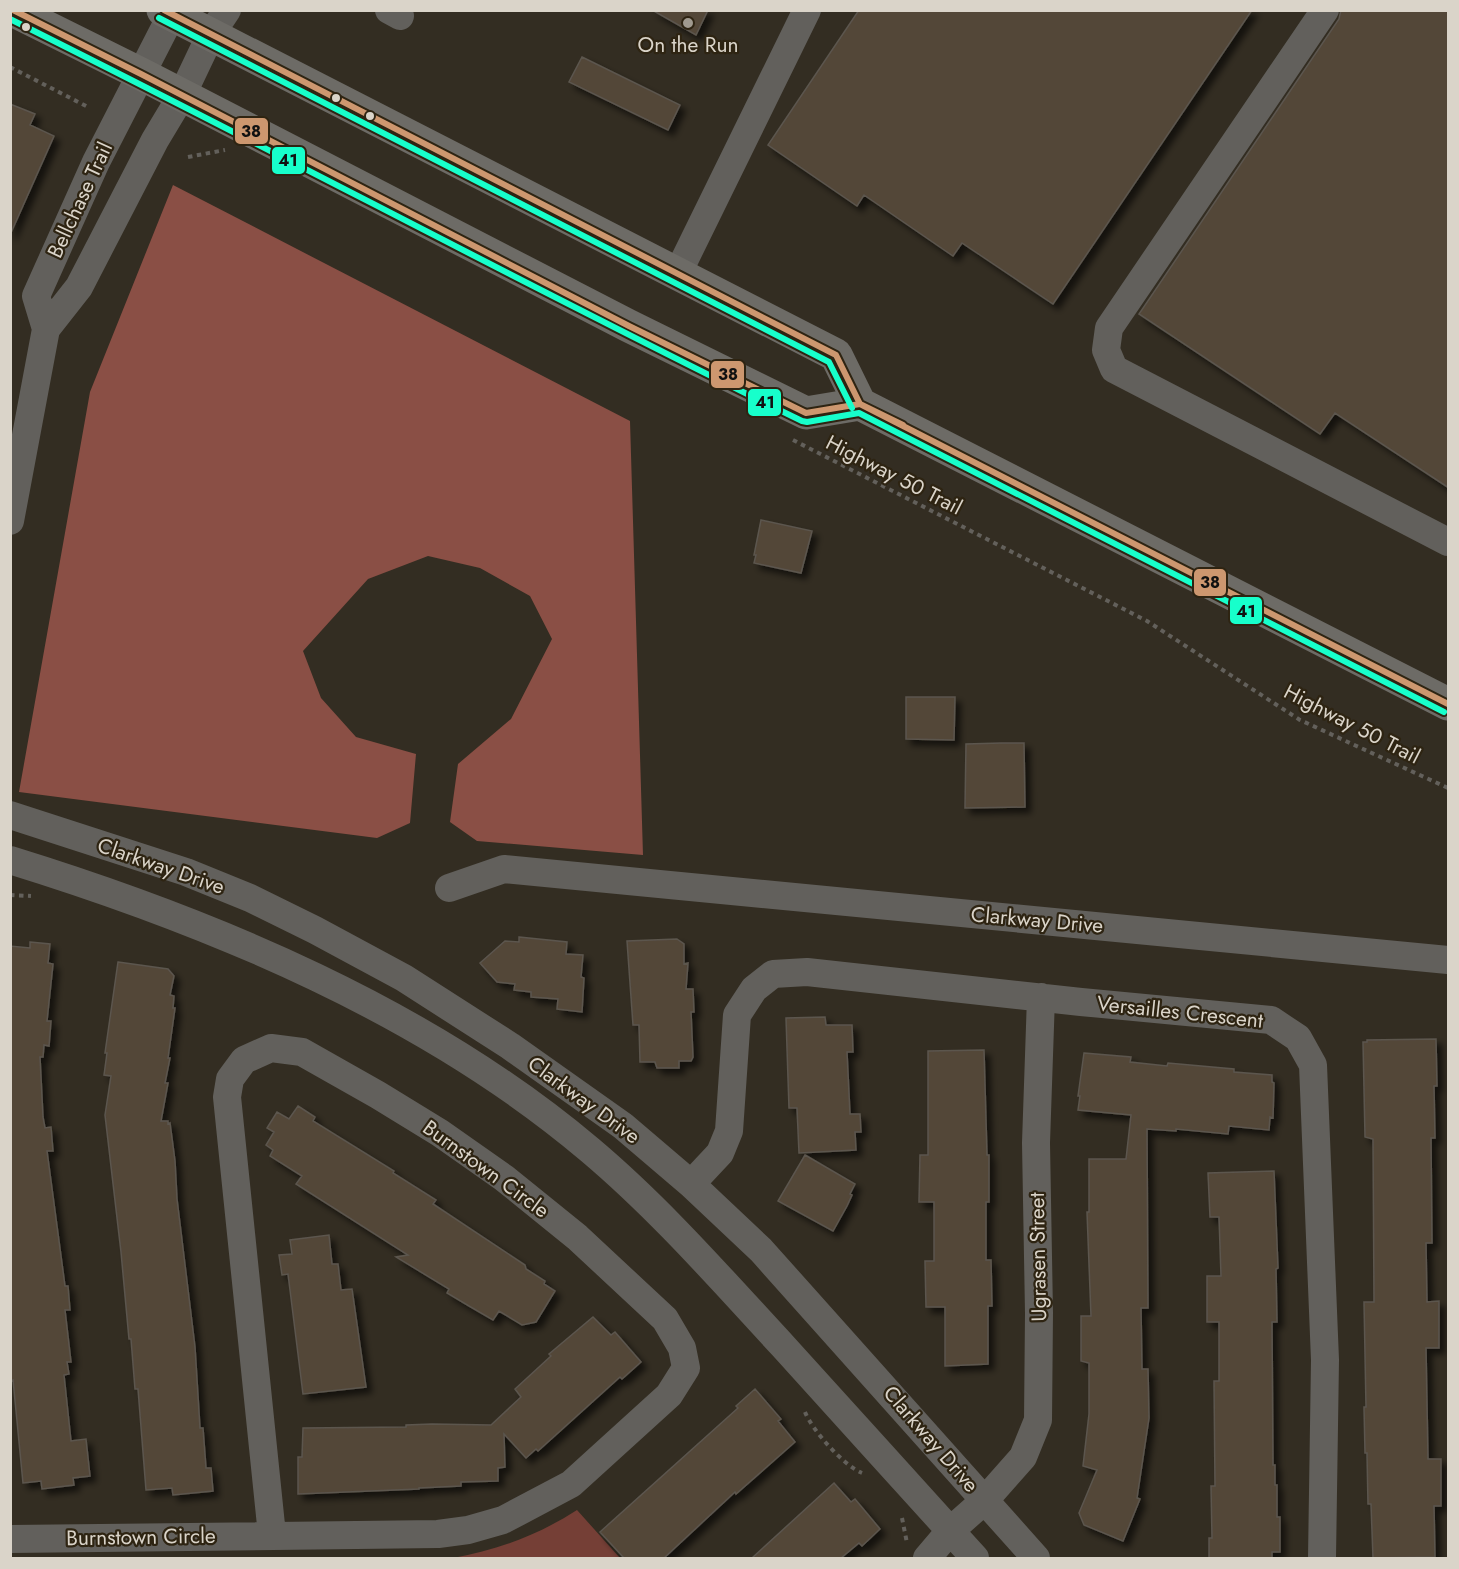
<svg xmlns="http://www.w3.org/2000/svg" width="1459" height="1569" viewBox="0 0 1459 1569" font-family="Jost,sans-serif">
<defs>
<filter id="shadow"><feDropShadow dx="5.5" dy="5.5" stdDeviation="3" flood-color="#0009"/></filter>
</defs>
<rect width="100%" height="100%" fill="#332d22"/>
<path fill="#753f36" d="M577 1510 620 1558H453C498 1550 538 1535 577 1510Z"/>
<path fill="#8a4f45" d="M173 185 630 421 643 855 477 841 450 822 458 764 511 719 552 639 530 596 480 568 428 556 368 579 303 651 321 698 356 737 416 754 410 823 377 838 19 792 90 392Z"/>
<path fill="#524639" stroke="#5c564e" stroke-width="1.5" filter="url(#shadow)" d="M652 10H708L696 35Z
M859 10H1252L1053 304 962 243 953 256 864 195 857 206 768 145Z
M1449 10V488L1335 413 1320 434 1139 314 1339 19 1341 10Z
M582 57 680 105 668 130 569 82Z
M10 104 35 114 30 125 54 136 10 235Z
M761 520 812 531 801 573 754 563 756 555H754Z
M906 697H955L954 740 906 739Z
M1002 743H1024L1025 807 965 808 966 744Z
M519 937 567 942 566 954 583 955 581 977 584 978 582 1012 557 1009 558 999 531 997V992L514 990 515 984 497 982 480 963 505 941 519 942Z
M677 939 684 944V964L688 963 686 989H693L694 1012H691L693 1057 691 1061H679V1068H657L655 1062H640L639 1025H633L627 941Z
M30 942 50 944 48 963 53 964 47 1021H51L49 1046 44 1045 43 1057H40L43 1117 45 1128 51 1127 53 1151H47L65 1286H68L70 1310H65L71 1362H67L69 1374 64 1375 71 1441 86 1439 90 1476 73 1478 74 1485 42 1489 41 1481 23 1483 13 1380 10 1381V946L30 948Z
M118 962 168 969 174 976 170 995 174 996 173 1008H175L168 1058H170L165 1083H168L161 1121H168V1124L170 1123 175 1161 177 1199 195 1347 200 1428H203L206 1468H211L213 1491 173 1495 172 1488 146 1490 138 1389H135L131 1339H129L121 1252 105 1115 111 1076 104 1075 107 1053H105Z
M825 1017 826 1025H852L853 1052H847L850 1114H860L861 1132H855L856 1150 799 1153 797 1108H789L786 1018Z
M1436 1039 1437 1086H1434L1435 1138H1431L1432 1243H1426L1427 1302 1439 1301V1348H1426L1428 1459H1441V1506H1434L1435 1557 1373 1558 1371 1504H1368L1367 1453H1365L1364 1407H1366L1364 1302H1374L1373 1139 1365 1137 1363 1042H1367V1040Z
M984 1050 987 1155H989V1202H986V1260H991L992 1306H988V1364L945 1366V1307H926L925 1261H934V1202H919L920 1155H928V1051Z
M1084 1053 1131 1057 1130 1062 1167 1066 1168 1063 1234 1069V1072L1272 1075V1082L1274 1083 1273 1118 1270 1117 1269 1130 1229 1126 1228 1134 1176 1129V1131L1147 1129 1148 1308H1141L1142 1369H1148L1149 1418 1137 1498 1140 1499 1123 1541 1084 1525 1079 1513 1097 1470 1083 1466 1089 1414V1363L1081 1361V1316H1091L1087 1212H1089V1159H1126L1131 1115 1078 1110 1080 1096H1078Z
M298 1106 315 1117 313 1121 394 1171 393 1173 436 1200 433 1204 525 1265 526 1269 545 1281 544 1284 555 1291 536 1322 522 1325 499 1311 493 1320 469 1306 447 1293 449 1289 396 1257 408 1255 296 1184 302 1176 270 1156 273 1150 266 1145 274 1132 267 1128 277 1112 289 1119Z
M805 1155 855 1184 850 1194 852 1195 847 1206 833 1231 778 1201Z
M1274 1171 1278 1268 1276 1269 1277 1322H1272L1273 1465H1275V1485H1277V1517H1280V1552H1272V1558H1209V1538H1212L1211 1486H1215L1214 1381H1219V1322H1207V1276H1221L1219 1217H1210L1208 1173Z
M329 1235 332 1264H338L341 1290 352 1289 366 1387 303 1394 288 1274 282 1275 279 1255 292 1254 290 1240Z
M593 1317 611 1335 615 1332 641 1362 622 1379 620 1377 538 1451 536 1449 526 1458 504 1434 505 1467 498 1468V1481L461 1482V1486L419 1488V1489L298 1494V1457H302L303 1428 406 1427V1425L432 1424 491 1425 521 1397 515 1389 551 1356 549 1354Z
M755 1389 781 1419 778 1421 795 1442 736 1494 735 1492 664 1558H624L600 1532 738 1408 736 1406Z
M834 1483 851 1502 855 1499 880 1529 862 1546 859 1543 841 1558H752Z"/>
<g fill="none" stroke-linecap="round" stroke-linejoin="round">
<path stroke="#63605b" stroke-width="4" stroke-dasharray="4.5 4.5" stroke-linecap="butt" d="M10 67 88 107
M188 157 225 150
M793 440 1147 621 1300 720 1448 788
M10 895 31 896
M805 1412C812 1430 844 1466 862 1473
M902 1518 907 1543"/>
<path stroke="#62605c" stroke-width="28" d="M389 10 400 16
M1325 10 1109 328 1106 350 1114 369 1448 542
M677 275 807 10
M46 329 36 296 96 162 174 10
M10 521 46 329 79 287 155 140 182 95 211 34 227 10
M10 815 186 872 250 898 315 930 404 978 510 1046 623 1126 691 1184 761 1250 1036 1558
M10 860C214 923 427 1012 590 1150 660 1209 721 1279 783 1346 847 1417 911 1487 975 1558
M449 888 504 869 1448 960
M691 1184 720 1153 729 1131 737 1015 754 989 773 974 807 972 1081 1002 1271 1020 1298 1038 1313 1065 1325 1360 1322 1558
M10 1539 438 1534 468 1530 503 1520 571 1484 669 1395 686 1368 682 1348 665 1319 577 1237 504 1178 440 1133 378 1095 302 1052 271 1048 244 1060 230 1079 227 1097 272 1535
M927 1558 950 1531 985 1500 1023 1457 1038 1420 1039 1313 1036 1143 1041 997"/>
<path stroke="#6d6b66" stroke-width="33" d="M12 10 141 74 629 326 806 413 860 404 1448 704
M163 10 836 355 860 404"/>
<defs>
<path id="bus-1" d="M13 10 141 74 629 326 806 413 860 404 1448 704
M164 10 836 355 860 404 903 425"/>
<path id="bus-2" d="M159 18 829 362 852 408
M10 19C276 151 536 291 802 421L807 422 859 413 1444 712"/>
</defs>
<use href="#bus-1" stroke="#2e2412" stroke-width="10"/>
<use href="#bus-2" stroke="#2e2412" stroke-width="10"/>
<use href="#bus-1" stroke="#cd976f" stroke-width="6"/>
<use href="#bus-2" stroke="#17ffcb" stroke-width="6"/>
</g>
<circle fill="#a09a8f" stroke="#2e2412" stroke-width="2" cx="688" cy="23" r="6"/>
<g fill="#dad4c9" stroke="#2e2412" stroke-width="2">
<circle cx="26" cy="27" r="5"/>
<circle cx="336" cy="98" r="5"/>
<circle cx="370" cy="116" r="5"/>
</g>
<g text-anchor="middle" stroke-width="4.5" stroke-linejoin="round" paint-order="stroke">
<g font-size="21" fill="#dad4c9" stroke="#2e2412">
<text x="688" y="52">On the Run</text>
</g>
<g font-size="21" fill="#dad4c9" stroke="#2e2412">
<text transform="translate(80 200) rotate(-65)" y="7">Bellchase Trail</text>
<text transform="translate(894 475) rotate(27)" y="7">Highway 50 Trail</text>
<text transform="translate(1352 724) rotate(27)" y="7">Highway 50 Trail</text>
<text transform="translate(161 866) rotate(19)" y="7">Clarkway Drive</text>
<text transform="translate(1037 920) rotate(5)" y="7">Clarkway Drive</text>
<text transform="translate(1180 1012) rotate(6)" y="7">Versailles Crescent</text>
<text transform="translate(584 1100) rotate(36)" y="7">Clarkway Drive</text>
<text transform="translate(486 1169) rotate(36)" y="7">Burnstown Circle</text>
<text transform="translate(1038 1257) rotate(-91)" y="7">Ugrasen Street</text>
<text transform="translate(931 1439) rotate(49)" y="7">Clarkway Drive</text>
<text transform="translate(141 1537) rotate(-1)" y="7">Burnstown Circle</text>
</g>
</g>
<g stroke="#2e2412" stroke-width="2">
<rect x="234" y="117" width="35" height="28" rx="6" fill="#cd976f"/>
<rect x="271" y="146" width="35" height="29" rx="6" fill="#17ffcb"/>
<rect x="710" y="360" width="35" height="29" rx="6" fill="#cd976f"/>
<rect x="747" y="388" width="35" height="29" rx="6" fill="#17ffcb"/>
<rect x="1193" y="568" width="34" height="29" rx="6" fill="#cd976f"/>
<rect x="1229" y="596" width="34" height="29" rx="6" fill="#17ffcb"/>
</g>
<g font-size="16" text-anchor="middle" font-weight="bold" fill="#111">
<text x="251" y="137">38</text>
<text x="288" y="166">41</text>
<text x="728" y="380">38</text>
<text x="765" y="408">41</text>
<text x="1210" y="588">38</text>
<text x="1246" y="617">41</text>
</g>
<rect width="1459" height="1569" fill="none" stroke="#dad4c9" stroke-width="24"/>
</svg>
